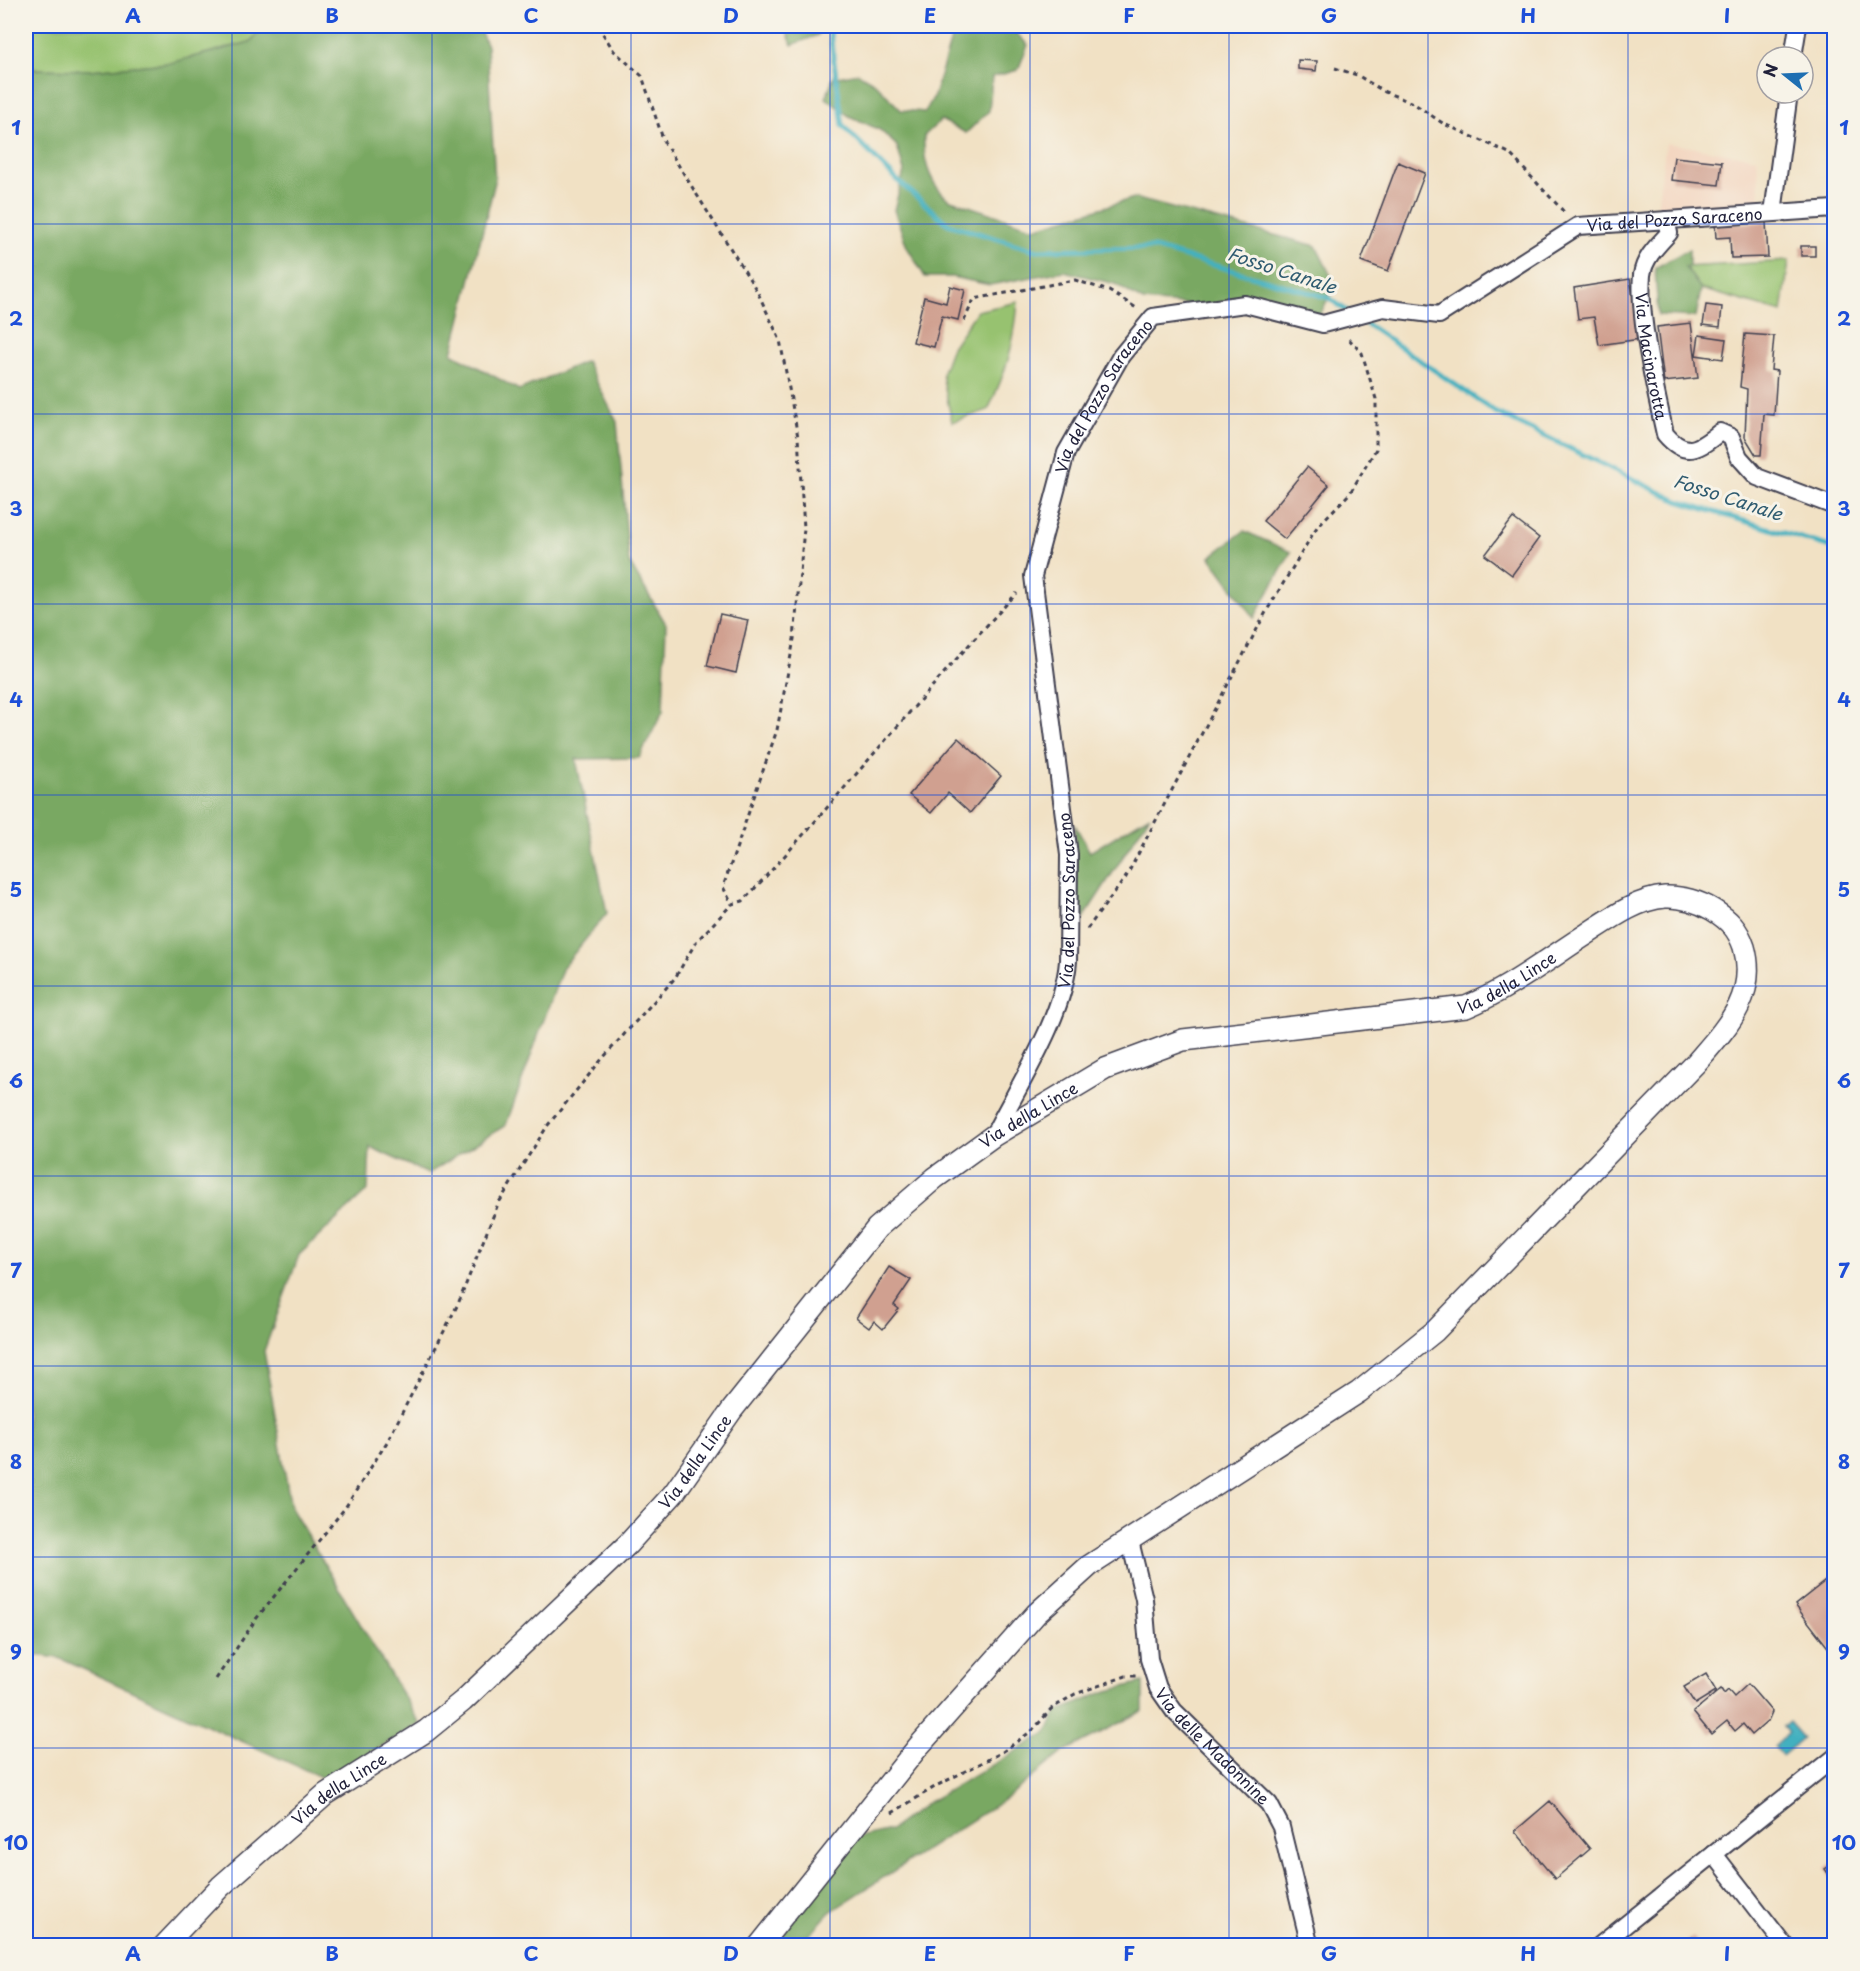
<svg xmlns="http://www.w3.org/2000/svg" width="1860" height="1971" viewBox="0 0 1860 1971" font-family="'Playpen Sans',sans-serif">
<rect width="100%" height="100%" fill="#f7f3e8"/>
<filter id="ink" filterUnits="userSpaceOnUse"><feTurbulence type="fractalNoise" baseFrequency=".0167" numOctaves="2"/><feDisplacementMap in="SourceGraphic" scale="12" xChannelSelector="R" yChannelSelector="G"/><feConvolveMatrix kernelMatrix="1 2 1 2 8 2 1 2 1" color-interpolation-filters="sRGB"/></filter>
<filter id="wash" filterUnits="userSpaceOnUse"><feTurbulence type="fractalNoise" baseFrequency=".008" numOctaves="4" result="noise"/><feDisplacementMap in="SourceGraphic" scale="24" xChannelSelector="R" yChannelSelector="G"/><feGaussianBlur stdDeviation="1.35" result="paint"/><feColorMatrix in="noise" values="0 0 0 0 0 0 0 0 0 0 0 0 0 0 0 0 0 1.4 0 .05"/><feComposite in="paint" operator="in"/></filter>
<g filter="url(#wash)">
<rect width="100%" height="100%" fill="#f1e1c4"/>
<path fill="#f3d4be" d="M1666 143 1757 158 1760 206 1656 215Z"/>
<path fill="#97c26f" stroke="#5c7255" stroke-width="1.5" d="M26 26H264L250 42 170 63 90 70 26 69Z
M1789 261 1782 312 1701 289 1685 267Z
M1018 302C1014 346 1007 370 988 410L952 422 942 374 952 347 977 311Z"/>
<path fill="#79a862" stroke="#4e654e" stroke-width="1.5" d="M264 26H478L487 46 495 182 452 353 519 390 586 361 617 422 629 562 666 624 663 711 639 758 576 759 607 913 563 967 506 1125 428 1174 370 1147 368 1190 299 1255 264 1351 291 1508 420 1724 325 1779 59 1658 26 1654V69L90 70 170 63 250 42Z
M785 26H821L818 35 792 45Z
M955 26H1009L1028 45 1018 70 992 77 989 111 966 133 941 120 924 136C923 160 929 183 948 199L1034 228 1134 198 1316 246 1335 284 1320 315 1143 301 1115 284 1064 271 990 285 952 277H925L907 247 894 210 904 171 897 146 880 130 849 116 826 98 833 78 858 73 875 83 901 110 925 112 934 96Z
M1689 249V266L1685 267 1701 289 1696 317 1658 315 1655 268Z
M1244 531 1291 552 1254 618 1210 557Z
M1150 815 1077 928 1075 825 1090 852Z
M1143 1682V1711L1063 1752 1008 1797 830 1912 800 1945 770 1946 855 1838 890 1830 927 1803 1047 1733 1057 1712 1104 1692Z"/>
<path fill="#42b0bf" stroke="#32697d" stroke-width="1.5" d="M1789 1722 1803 1738 1782 1756 1774 1746 1788 1733 1783 1727Z"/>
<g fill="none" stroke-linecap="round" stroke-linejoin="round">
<path stroke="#42b0bf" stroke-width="5" d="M829 26 843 126 898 181 948 224 1035 250 1154 248 1329 298 1351 314
M1359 319 1497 413 1596 461 1678 501 1834 548"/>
</g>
<g id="blocks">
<path fill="#d0a090" d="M1298 60 1317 61 1316 71 1298 69Z
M1674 157 1722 162 1719 185 1671 180Z
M1398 162 1425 173 1388 271 1361 261Z
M1766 222 1768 257 1731 258 1730 237 1716 238 1715 224Z
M1801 246H1815V256H1801Z
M1630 279 1640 339 1599 345 1594 317 1578 319 1574 288Z
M950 286 965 290 958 320 942 316 934 347 913 342 924 297 946 303Z
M1706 305 1722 307 1720 327 1703 325Z
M1691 323 1698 378 1664 382 1657 327Z
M1745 334 1774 336 1771 370 1777 371 1774 415 1764 414 1761 455H1756L1745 437 1747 389 1740 387Z
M1699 335 1726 339 1723 359 1696 355Z
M1307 467 1329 485 1285 539 1263 521Z
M1513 518 1539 538 1512 575 1485 555Z
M720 614 748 620 736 673 707 666Z
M958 738 1001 776 970 813 948 793 931 813 909 795Z
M889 1267 911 1280 894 1305 899 1309 883 1329 874 1321 869 1328 856 1318Z
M1834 1574V1647L1830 1650 1795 1605Z
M1706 1674 1716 1691 1695 1704 1684 1687Z
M1748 1684 1772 1712 1768 1721 1752 1735 1743 1724 1735 1731 1727 1721 1711 1734 1693 1712 1721 1689 1724 1694 1728 1690 1734 1697Z
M1550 1801 1590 1849 1555 1879 1515 1831Z
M1834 1863V1882L1825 1869Z
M1693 1937 1700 1946H1682Z
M1426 1938 1431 1946H1415Z"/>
</g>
</g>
<g filter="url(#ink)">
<use href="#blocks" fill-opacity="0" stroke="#413f50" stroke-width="1.5"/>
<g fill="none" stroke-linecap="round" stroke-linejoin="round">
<defs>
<g id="minor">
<path d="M1793 57 1798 26"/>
<path d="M1773 213 1789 93"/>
<path id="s1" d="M1666 220 1669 233C1658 245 1644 258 1642 275 1638 316 1656 393 1665 434 1686 459 1699 449 1720 432L1731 437 1739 457 1757 477 1834 506"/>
<path id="s2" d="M993 1136C1018 1086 1064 1016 1068 961L1069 855 1033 576 1066 453 1121 356 1153 317 1245 304 1323 324 1383 308 1439 315 1578 226 1834 209"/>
<path id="s3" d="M1130 1541 1144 1599 1149 1659 1158 1688 1174 1711 1269 1804 1281 1827 1310 1946"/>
<path d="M1714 1854 1785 1946"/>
<path d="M1599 1946 1834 1758"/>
</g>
<g id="tertiary">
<path id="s4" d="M164 1946 221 1886 326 1794 426 1731 463 1701 628 1544 674 1493 732 1410 877 1228 935 1178 993 1136 1105 1069 1183 1040 1466 1007C1509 989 1548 959 1587 934 1610 919 1637 899 1665 897 1681 896 1700 902 1713 910 1729 920 1738 929 1744 947 1758 996 1726 1028 1696 1063L1435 1331 1359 1392 1089 1566 1036 1614 918 1747 759 1946"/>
</g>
</defs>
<use href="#minor" stroke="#413f50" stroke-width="20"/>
<use href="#tertiary" stroke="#413f50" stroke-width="24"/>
<path stroke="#413f50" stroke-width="3" stroke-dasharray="4.5 4.5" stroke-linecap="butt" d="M598 26 614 51 642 76 664 142 757 291 780 340 798 437 804 528 794 639 777 730 723 887 732 904 743 901C837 801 922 693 1017 593
M1335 68 1357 75 1385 92 1413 103 1444 124 1509 153 1566 214
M964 321 974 299 1075 280 1109 291 1138 309
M1087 929 1126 877 1266 612 1317 527 1350 493 1376 449V399L1362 353 1346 336
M216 1679 256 1619 345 1508 387 1442 458 1304 498 1204 548 1125 602 1059 675 978 696 942 732 904
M892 1813 938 1785 1001 1753 1033 1730 1051 1709 1075 1694 1126 1676H1136"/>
<use href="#minor" stroke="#fff" stroke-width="16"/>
<use href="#tertiary" stroke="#fff" stroke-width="21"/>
</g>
</g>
<path fill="none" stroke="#1d4ed8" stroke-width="1.5" stroke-opacity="0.55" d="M232 26V1946M432 26V1946M631 26V1946M830 26V1946M1030 26V1946M1229 26V1946M1428 26V1946M1628 26V1946M26 224H1834M26 414H1834M26 604H1834M26 795H1834M26 986H1834M26 1176H1834M26 1366H1834M26 1557H1834M26 1748H1834"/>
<g text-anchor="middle" stroke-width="6" stroke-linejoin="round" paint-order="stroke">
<g font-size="16" fill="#22223b" stroke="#f7f3e8">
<text dy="6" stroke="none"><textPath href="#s2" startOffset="1422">Via del Pozzo Saraceno</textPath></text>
<text dy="6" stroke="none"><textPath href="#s1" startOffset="146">Via Macinarotta</textPath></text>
<text dy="6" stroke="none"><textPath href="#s2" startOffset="774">Via del Pozzo Saraceno</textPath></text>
<text dy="6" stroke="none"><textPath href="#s2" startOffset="252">Via del Pozzo Saraceno</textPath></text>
<text dy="6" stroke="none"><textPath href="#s4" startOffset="1712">Via della Lince</textPath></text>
<text dy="6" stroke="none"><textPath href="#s4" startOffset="1208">Via della Lince</textPath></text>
<text dy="6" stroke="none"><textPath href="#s4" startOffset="722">Via della Lince</textPath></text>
<text dy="6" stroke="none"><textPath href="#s3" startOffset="230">Via delle Madonnine</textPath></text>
<text dy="6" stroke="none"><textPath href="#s4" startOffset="236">Via della Lince</textPath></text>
</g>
<g font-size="18" font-style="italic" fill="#2f5b70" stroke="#f7f3e8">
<text transform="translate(1282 271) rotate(18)" y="6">Fosso Canale</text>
<text transform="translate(1728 498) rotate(18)" y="6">Fosso Canale</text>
</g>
</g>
<rect width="1860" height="1971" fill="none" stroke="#f7f3e8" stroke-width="66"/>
<g transform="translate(1785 75) rotate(288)"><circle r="28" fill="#f7f3e8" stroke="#a29fa3" stroke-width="1.5"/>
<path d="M0-4.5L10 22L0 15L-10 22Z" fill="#1f6fb2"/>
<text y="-9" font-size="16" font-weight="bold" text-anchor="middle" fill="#22223b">N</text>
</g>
<rect x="33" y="33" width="1794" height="1905" fill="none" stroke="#1d4ed8" stroke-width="2"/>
<g font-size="20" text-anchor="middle" font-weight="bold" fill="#1d4ed8">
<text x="133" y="23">A</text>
<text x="332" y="23">B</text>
<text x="531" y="23">C</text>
<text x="731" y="23">D</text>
<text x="930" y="23">E</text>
<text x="1129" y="23">F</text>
<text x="1329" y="23">G</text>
<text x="1528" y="23">H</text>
<text x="1727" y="23">I</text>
<text x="16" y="135">1</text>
<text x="1844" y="135">1</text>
<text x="16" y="326">2</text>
<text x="1844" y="326">2</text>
<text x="16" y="516">3</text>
<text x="1844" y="516">3</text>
<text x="16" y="707">4</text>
<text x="1844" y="707">4</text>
<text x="16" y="897">5</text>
<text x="1844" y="897">5</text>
<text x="16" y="1088">6</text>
<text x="1844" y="1088">6</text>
<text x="16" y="1278">7</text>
<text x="1844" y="1278">7</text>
<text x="16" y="1469">8</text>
<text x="1844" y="1469">8</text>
<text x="16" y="1659">9</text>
<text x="1844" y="1659">9</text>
<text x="16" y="1850">10</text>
<text x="1844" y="1850">10</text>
<text x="133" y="1961">A</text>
<text x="332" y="1961">B</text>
<text x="531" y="1961">C</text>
<text x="731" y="1961">D</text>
<text x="930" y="1961">E</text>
<text x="1129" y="1961">F</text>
<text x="1329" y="1961">G</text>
<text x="1528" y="1961">H</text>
<text x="1727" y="1961">I</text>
</g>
</svg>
